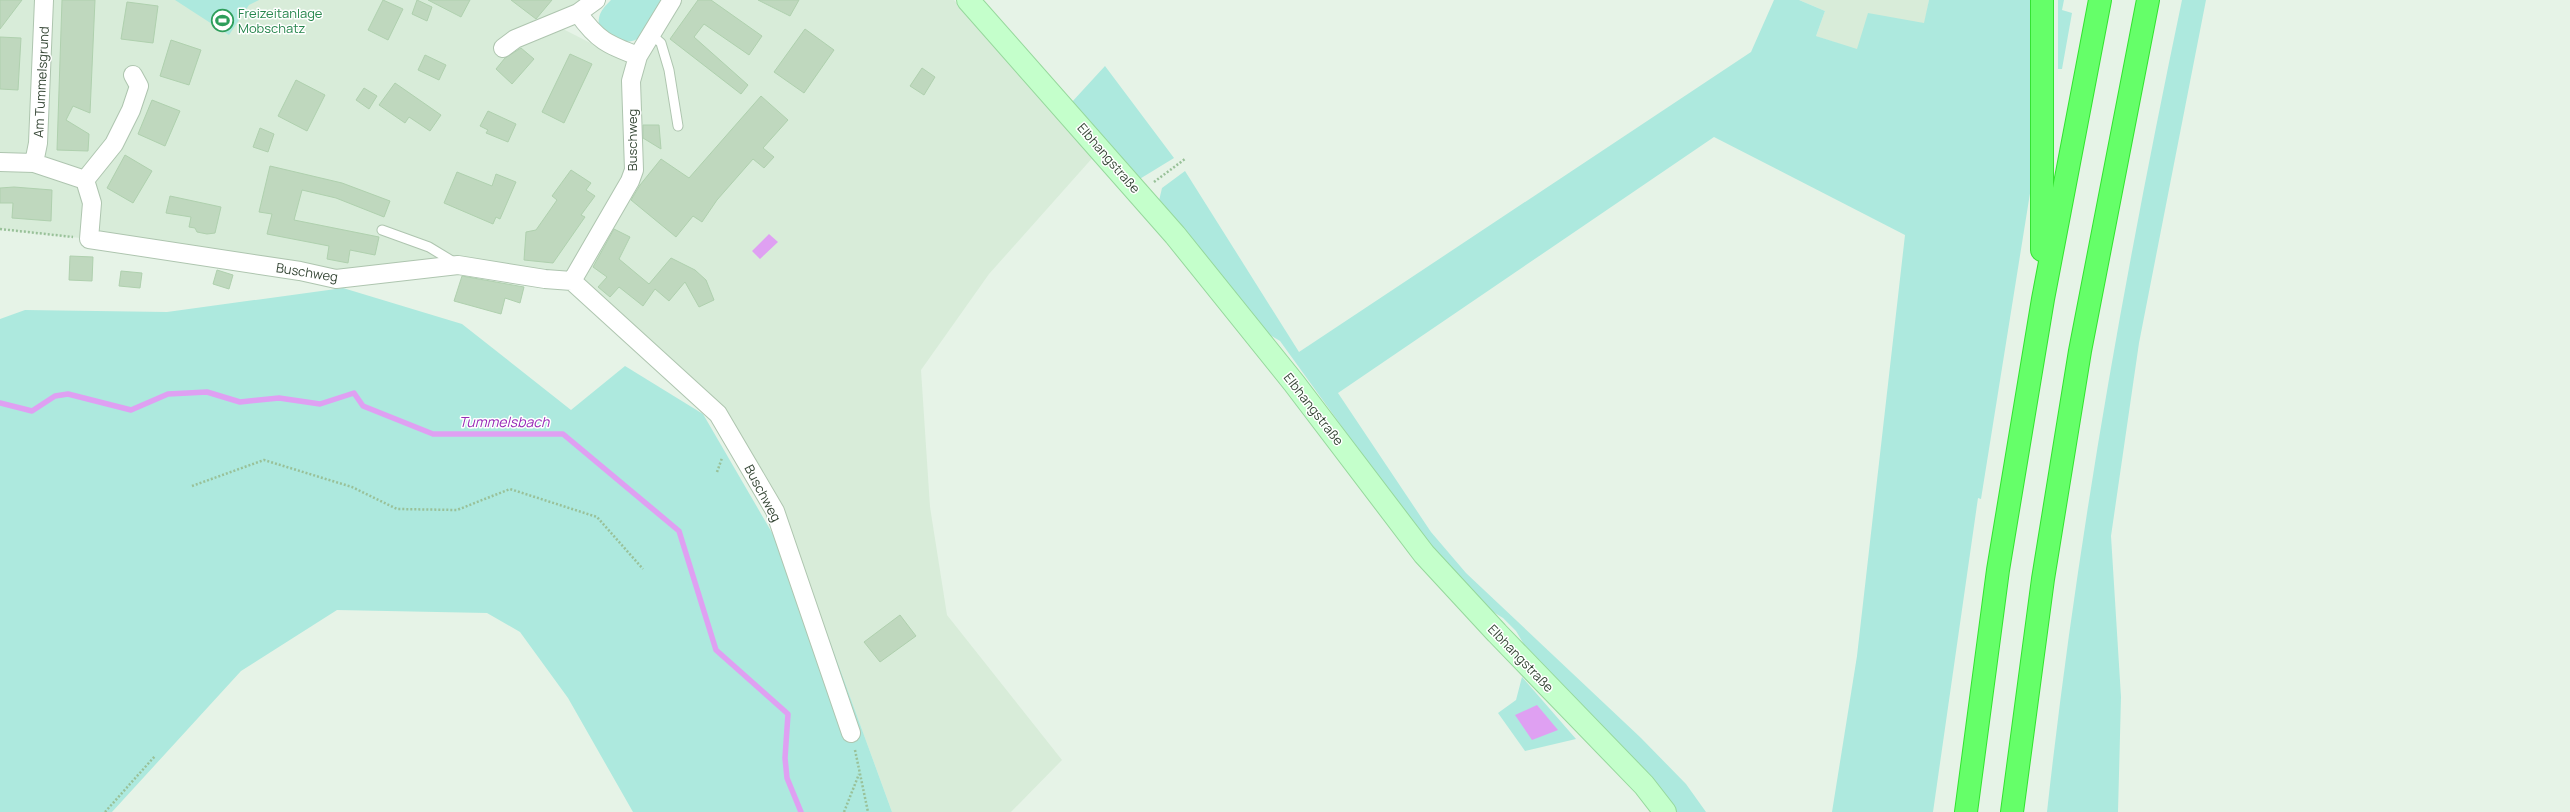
<svg xmlns="http://www.w3.org/2000/svg" width="2570" height="812" viewBox="0 0 2570 812" font-family="Manrope,sans-serif">
<rect width="100%" height="100%" fill="#e6f3e7"/>
<path fill="#d8ecd9" d="M0 0H589L558 19 563 29 628 62 653 50 681 0H954L1095 155 989 274 921 370 930 507 947 615 1062 760 1011 812H892L821 617 718 414 572 281 458 265 336 279 89 239 0 229Z
M1799 0H1929L1925 23 1857 50 1816 36 1825 11Z"/>
<path fill="#ade9de" d="M175 0H259L249 5 229 35Z
M611 0H665C657 13 651 31 637 39 623 47 595 35 599 18 600 11 606 5 611 0Z
M1774 0H1799L1825 11 1816 36 1857 49 1868 13 1924 23 1929 0H2036L2031 187 1981 499 1978 498 1933 812H1832L1857 656 1905 235 1714 137 1338 393 1431 532 1466 573 1641 738 1686 784 1706 812H1674L1534 661 1516 631 1503 618 1482 605 1424 540 1280 341 1260 329 1158 205 1162 188 1185 171 1299 352 1751 52Z
M2058 0H2064L2062 10 2072 13 2062 69H2058Z
M2182 0H2206L2139 343 2111 536 2121 697 2118 812H2047C2077 539 2126 268 2182 0Z
M1105 66 1174 158 1138 180 1071 103Z
M343 288 462 324 571 410 625 366 703 414 821 617 892 812H633L568 698 520 632 487 613 337 610 241 671 112 812H0V319L25 310 167 312Z
M1522 677 1576 739 1525 751 1498 713 1516 700Z"/>
<path fill="#dfa0f2" d="M769 234 778 242 760 259 752 251Z
M1537 705 1558 730 1532 740 1515 715Z"/>
<g fill="none" stroke-linecap="round" stroke-linejoin="round">
<path stroke="#dfa0f2" stroke-width="5.5" d="M0 403 32 411 55 396 68 394 131 410 168 394 207 392 240 402 279 398 320 404 354 393 363 406 433 434H563L679 531 716 650 788 714 785 758 787 778 801 812"/>
</g>
<path fill="#bfd8be" stroke="#afd0ae" d="M0 0H22L0 29Z
M62 0H95L90 113 73 106 66 120 89 134 88 151 57 150Z
M383 0 403 9 388 40 368 30Z
M417 0 432 7 427 21 412 14Z
M428 0H470L461 17Z
M511 0H552L536 19Z
M698 0H711L762 36 749 55 704 24 694 37 748 85 741 94 670 39Z
M758 0H799L790 16Z
M127 2 158 6 153 43 121 39Z
M805 29 834 50 804 93 774 72Z
M0 37 21 38 18 90 0 89Z
M171 40 201 50 189 85 160 76Z
M521 48 534 59 512 84 496 69 505 58Z
M570 54 592 64 564 123 542 112Z
M425 55 446 65 439 80 418 70Z
M922 68 935 77 924 95 910 86Z
M296 80 325 95 307 131 278 116Z
M395 83 441 115 430 131 409 117 405 123 379 105Z
M364 88 377 96 369 109 356 100Z
M761 96 788 120 763 148 774 157 764 168 753 159 717 200 702 222 693 216 676 237 631 200 640 185 661 159 689 178Z
M152 100 180 111 165 146 138 134Z
M488 111 516 124 508 142 486 133 488 130 480 126Z
M643 125H659L661 149 643 138Z
M260 128 274 134 268 152 253 147Z
M125 155 152 171 133 203 107 188Z
M270 166 342 183 390 201 384 217 336 198 302 190 294 220 379 237 375 255 350 250 348 263 327 259 329 246 267 234 272 214 259 212Z
M571 170 591 183 586 190 595 196 581 215 585 217 553 263 524 260 526 232 536 230 557 200 552 196Z
M457 172 492 186 496 174 516 182 500 219 496 217 493 224 444 203Z
M14 187 52 190 51 221 12 218 13 203H0V188Z
M170 196 221 207 215 233 207 234 197 232 195 228 189 227 191 217 166 213Z
M614 229 630 237 619 259 649 284 671 258 695 270 706 280 714 300 699 307 685 282 669 301 655 289 643 306 619 287 610 297 598 287 607 277 593 267Z
M70 256 93 257 92 281 69 280Z
M217 270 233 275 229 289 213 284Z
M121 271 142 273 140 288 119 286Z
M462 276 524 287 520 303 505 298 501 314 454 301Z
M900 615 916 636 880 662 864 642Z"/>
<g fill="none" stroke-linecap="round" stroke-linejoin="round">
<defs>
<path id="lane" d="M652 35 661 43 669 70 678 126
M382 230 429 247 457 264"/>
<path id="street" d="M578 13C597 40 608 45 638 56
M503 48 515 39 578 13 596 0
M0 162 34 163 85 180 114 144 131 110 139 86 133 75
M34 163 38 143 44 0
M85 180 92 203 89 239 300 271 336 279 458 265 545 279 572 281 718 414 775 511 851 733
M572 281 630 181 634 170 631 81 638 56 672 0"/>
<path id="secondary" d="M968 0 1175 235 1294 383 1424 554 1497 633 1644 785 1665 812"/>
<path id="highway" d="M2042 0V250
M1966 812 1998 570 2043 299 2100 0
M2012 812 2043 579 2080 351 2148 0"/>
</defs>
<use href="#lane" stroke="#aec5af" stroke-width="11"/>
<use href="#street" stroke="#aec5af" stroke-width="20"/>
<use href="#secondary" stroke="#96d89c" stroke-width="24"/>
<use href="#highway" stroke="#33e231" stroke-width="24"/>
<path stroke="#99c199" stroke-width="2.5" stroke-dasharray="2 2" stroke-linecap="butt" d="M1154 182 1185 159
M0 229 73 237
M717 472 722 458
M192 486 264 460 352 487 397 509 457 510 510 489 597 517 643 569
M855 750 868 812
M105 812 155 756
M844 812 859 774"/>
<use href="#lane" stroke="#fff" stroke-width="9"/>
<use href="#street" stroke="#fff" stroke-width="18"/>
<use href="#secondary" stroke="#c4ffcb" stroke-width="22"/>
<use href="#highway" stroke="#65ff69" stroke-width="22"/>
</g>
<defs>
<symbol id="stadium-ring" viewBox="-11 -11 22 22"><circle r="9.5" fill="#fff" stroke="#2e9e5b" stroke-width="1.5"/><path d="M0-5a6.5 5 0 1 0 0 10a6.5 5 0 1 0 0-10ZM-3.5-1.8h7v3.6h-7Z" fill="#2e9e5b"/></symbol>
</defs>
<g fill-rule="evenodd">
<use href="#stadium-ring" x="210" y="8" width="25" height="25"/>
</g>
<g text-anchor="middle" stroke-width="3" stroke-linejoin="round" paint-order="stroke">
<g font-size="13" fill="#27864d" stroke="#fff" text-anchor="start">
<text x="238" y="18">Freizeitanlage<tspan x="238" dy="15">Mobschatz</tspan></text>
</g>
<g font-size="13" fill="#354635" stroke="#fff">
<text transform="translate(41 82) rotate(-87)" y="5">Am Tummelsgrund</text>
<text transform="translate(632 140) rotate(-90)" y="5">Buschweg</text>
<text transform="translate(1109 158) rotate(49)" y="5">Elbhangstraße</text>
<text transform="translate(307 272) rotate(9)" y="5">Buschweg</text>
<text transform="translate(1314 409) rotate(52)" y="5">Elbhangstraße</text>
<text transform="translate(763 493) rotate(62)" y="5">Buschweg</text>
<text transform="translate(1521 658) rotate(46)" y="5">Elbhangstraße</text>
</g>
<g font-size="14" font-style="italic" fill="#972bb6" stroke="#fff">
<text x="504" y="427">Tummelsbach</text>
</g>
</g>
</svg>
